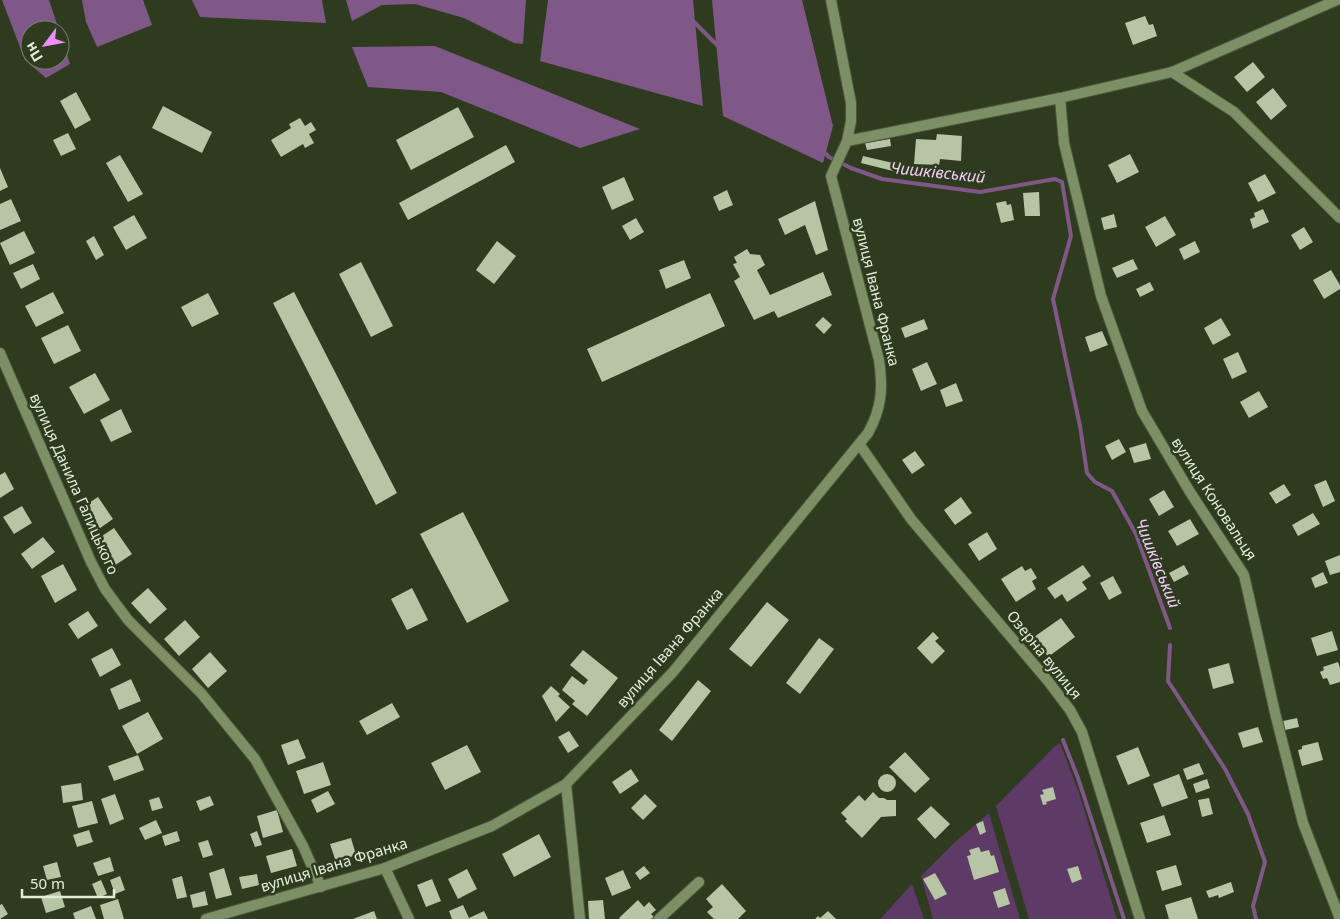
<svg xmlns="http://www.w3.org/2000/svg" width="1340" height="919" viewBox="0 0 1340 919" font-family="'Noto Sans',sans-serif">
<rect width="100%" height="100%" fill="#2f3b1f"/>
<path fill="#5e3a66" d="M1060 743 1079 793 1117 919H1029L996 806 1054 747Z
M989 813 1020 919H933L921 876 955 842Z
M912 884 924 919H880L884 915Z"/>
<path fill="#805888" d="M2 0H49L59 30H30V60H60V33L70 64 46 78 25 60Z
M82 0H143L152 25 97 47 86 22Z
M192 0H322L326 23 200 17Z
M346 0H526L523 44 514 43 464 18 415 4 382 5 352 21Z
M548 0H693L703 106 540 61Z
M712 0H802L833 126 823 163 723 116Z
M435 46 640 129 580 148 441 92 368 87 352 47Z"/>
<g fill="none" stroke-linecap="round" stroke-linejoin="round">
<path stroke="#805888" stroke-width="4" d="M692 20 719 47
M823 151 829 157 851 168 882 179 980 192 1055 179 1062 182 1071 236 1053 299 1080 426 1087 473 1095 482 1112 491 1136 534 1170 628
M1170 645 1168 681 1225 769 1248 814 1265 862 1253 906 1256 919
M1063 740 1078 778 1124 919"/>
</g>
<path fill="#b6c5a4" d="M1145 16 1149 25 1153 24 1157 36 1133 45 1125 23Z
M1253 62 1265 77 1247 92 1234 77Z
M1273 88 1287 106 1271 120 1256 102Z
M76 92 91 120 75 129 60 101Z
M163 106 212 132 202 153 152 128Z
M458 107 474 137 411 170 396 140Z
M300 118 305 126 311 122 316 130 309 134 314 143 305 148 303 144 281 157 271 140 291 128 289 124Z
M68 133 76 149 61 156 53 140Z
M937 134 962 136 961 161 940 159 939 165 914 164 916 139 936 140Z
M890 139 891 146 867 150 865 143Z
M506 145 515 162 408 220 399 203Z
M1130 154 1139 172 1117 183 1108 165Z
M120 155 143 194 128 202 106 163Z
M863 156 910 167 909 175 861 163Z
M0 168 8 187 0 191Z
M1265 174 1276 193 1258 202 1248 183Z
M624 177 634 200 612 210 602 187Z
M727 190 733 205 719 211 713 197Z
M1039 192 1040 216H1025L1023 193Z
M11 199 21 221 0 230V204Z
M815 201 828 250 816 255 805 225 785 235 778 219Z
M1006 201 1007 205 1011 204 1014 220 1001 223 996 203Z
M1263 209 1269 222 1253 229 1250 219 1255 217 1254 213Z
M1114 214 1117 227 1104 230 1101 218Z
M134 215 147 238 126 250 113 227Z
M1165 216 1176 235 1156 247 1145 227Z
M636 218 644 232 630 240 622 226Z
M1304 227 1313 242 1300 250 1291 235Z
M24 231 35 253 10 265 0 243Z
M94 236 104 255 96 260 86 241Z
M497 241 516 256 494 284 476 270Z
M1195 241 1200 252 1184 260 1179 249Z
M747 249 750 254 760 255 765 265 757 270 770 295 823 272 832 295 778 318 774 311 754 320 734 281 740 277 733 264 737 263 734 257Z
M1133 259 1138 269 1117 278 1112 268Z
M684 260 691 278 666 289 659 270Z
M361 262 393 326 371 337 339 274Z
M33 264 40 279 21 289 13 273Z
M1331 270 1340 285V289L1324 299 1313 280Z
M1150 282 1154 290 1140 297 1136 289Z
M53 292 64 313 36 327 25 306Z
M294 292 397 493 376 505 273 303Z
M208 293 219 314 192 327 181 307Z
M710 293 725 326 602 382 587 349Z
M823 317 832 325 824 334 815 325Z
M1221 318 1231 335 1213 345 1204 328Z
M924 319 928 329 905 338 901 328Z
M68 325 81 351 54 364 41 338Z
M1102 331 1108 345 1090 352 1085 337Z
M1238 352 1247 372 1232 379 1223 359Z
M927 362 937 384 921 391 912 369Z
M95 373 110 400 84 414 69 387Z
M956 383 963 401 946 407 940 390Z
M1259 391 1268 407 1249 418 1240 402Z
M121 409 132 432 111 442 100 420Z
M1119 439 1126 452 1112 460 1105 446Z
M1146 443 1151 459 1134 463 1129 448Z
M915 451 925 465 912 474 902 460Z
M5 472 14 489 0 498V475Z
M1326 480 1335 501 1323 507 1314 485Z
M1284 484 1291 495 1276 504 1269 493Z
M1164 490 1174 507 1159 516 1149 499Z
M98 497 113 519 93 533 78 510Z
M961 497 972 513 955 525 944 510Z
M22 506 32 523 14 534 3 517Z
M463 512 509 601 467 623 420 534Z
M1313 513 1320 524 1298 536 1292 525Z
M1190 519 1199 534 1177 546 1168 531Z
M114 528 132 554 111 568 93 542Z
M987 532 997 549 979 561 968 544Z
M43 537 55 552 32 569 21 554Z
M1340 555V572L1330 575 1325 561Z
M63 564 77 590 55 603 41 576Z
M1083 565 1091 576 1082 582 1087 589 1067 602 1062 594 1055 599 1047 588Z
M1184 565 1189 574 1174 582 1169 573Z
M1022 566 1025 571 1031 568 1037 578 1032 581 1036 589 1016 602 1001 579Z
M1323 572 1328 583 1315 588 1311 578Z
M1113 576 1122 593 1109 600 1100 583Z
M148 588 167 609 150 624 131 603Z
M412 588 428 620 407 630 391 599Z
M767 602 789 620 751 667 729 649Z
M88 611 98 626 78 639 68 624Z
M1061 618 1075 637 1048 657 1034 637Z
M185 620 200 637 179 656 164 639Z
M1332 631 1338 650 1317 656 1311 638Z
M933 632 939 638 935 641 945 651 932 664 917 648Z
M819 638 834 649 800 694 786 683Z
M112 648 121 665 100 677 91 659Z
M583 650 618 678 587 716 572 704 575 701 562 690 572 676 584 685 588 680 570 665Z
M210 652 227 671 208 688 192 669Z
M1338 662 1340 668V682L1330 685 1327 678 1323 679 1320 672 1324 670 1323 667Z
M1229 663 1234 683 1213 689 1208 669Z
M131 679 141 701 119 710 110 689Z
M698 680 711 691 672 741 659 730Z
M551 686 560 694 558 696 570 707 556 722 542 696Z
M392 703 400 717 367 735 359 721Z
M148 712 163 739 137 754 122 726Z
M1297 718 1299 727 1285 730 1283 721Z
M1258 727 1263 742 1243 748 1238 733Z
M569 731 579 746 568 753 558 737Z
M298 739 306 758 288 765 281 745Z
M1318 742 1323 760 1302 766 1298 750 1302 749V746Z
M467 745 481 772 445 790 431 763Z
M1138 747 1150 776 1128 785 1116 756Z
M905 752 930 779 915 793 889 767Z
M138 755 144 770 114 781 108 766Z
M323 762 331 785 304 794 296 771Z
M1199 763 1204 774 1187 780 1183 769Z
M631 769 639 781 620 794 612 782Z
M1179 774 1188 798 1162 807 1153 784Z
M878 783a9 9 0 1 1 18 0a9 9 0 1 1-18 0Z
M1207 779 1210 788 1196 793 1193 784Z
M81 783 83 800 63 803 61 786Z
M1053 787 1056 799 1046 802 1047 804 1043 805 1040 795 1044 794 1042 790Z
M328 791 335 804 317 813 311 800Z
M873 792 879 798H884L887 800H896V816L881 817 862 838 845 821 847 819 841 813 859 795 865 801Z
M115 794 124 819 110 825 101 799Z
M645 794 657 806 643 820 631 808Z
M210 796 214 805 200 811 196 801Z
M159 797 163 808 152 811 149 800Z
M1209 798 1213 814 1202 817 1198 800Z
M92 801 98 823 78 828 72 806Z
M931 806 950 824 935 839 917 819Z
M277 810 283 832 263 838 257 816Z
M1164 815 1171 835 1147 843 1140 823Z
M156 820 162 833 145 840 139 828Z
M983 821 986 832 980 835 976 824Z
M89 830 93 842 77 847 73 835Z
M177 831 180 841 165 846 162 836Z
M257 831 262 845 255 847 250 834Z
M539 834 551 857 514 877 502 854Z
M351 838 356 855 336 862 330 844Z
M208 840 213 855 203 858 198 843Z
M979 847 981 852 989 850 991 856 994 855 999 872 974 880 967 856 971 855 969 850Z
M292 849 297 866 271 873 266 856Z
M110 857 114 871 98 876 93 863Z
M57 862 61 877 47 880 43 866Z
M1176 865 1182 885 1162 891 1156 871Z
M644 866 650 873 640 880 635 873Z
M1078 866 1082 879 1072 883 1067 869Z
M224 868 232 895 216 899 209 873Z
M467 869 477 889 458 899 448 879Z
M623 870 631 888 612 896 605 878Z
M935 873 947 894 935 900 923 879Z
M257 874 259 885 242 889 239 877Z
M120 876 125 890 115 894 110 880Z
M182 876 187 897 177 899 172 879Z
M432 879 441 901 426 907 417 885Z
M101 880 107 894 98 898 92 884Z
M1231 882 1234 892 1219 898 1218 895 1209 898 1206 891Z
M722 884 746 911 738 919H714L707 912 713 907 706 899Z
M1005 888 1010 904 998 908 993 892Z
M60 891 65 907 46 913 41 897Z
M205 891 208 905 193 908 190 895Z
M1191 897 1198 919H1169L1165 905Z
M118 899 124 919H104L100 905Z
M603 900 605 919H589L588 901Z
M638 900 644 907 649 902 656 910 651 914 654 917 651 919H620L619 918Z
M2 904 8 914 0 919V905Z
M463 905 469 918 484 911 488 919H452L449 911Z
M91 906 96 919H75L73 913Z
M374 911 377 919H353Z
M828 911 836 919H815L818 916 820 918Z"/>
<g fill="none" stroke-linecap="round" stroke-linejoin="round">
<defs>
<path id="minor" d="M1172 72 1234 112 1340 218
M1060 98 1064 143 1101 296 1142 411 1190 492 1244 575 1276 717 1303 823 1340 919
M0 353 91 562 105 589 128 620 201 693 255 759 303 846 321 887
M860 445 911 519 1048 681 1070 710 1082 732 1140 919
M566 784 580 919
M385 868 409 919
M659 919 699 882"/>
<path id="tertiary" d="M847 141 1060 98 1172 72 1337 0
M206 919 385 868 492 826 566 784 673 672 868 433C882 408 883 388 879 360L831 176 847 141 851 121V103L831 0"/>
</defs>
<use href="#minor" stroke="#4c573d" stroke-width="12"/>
<use href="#tertiary" stroke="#4c573d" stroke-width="12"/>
<use href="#minor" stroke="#7d9065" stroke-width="10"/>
<use href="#tertiary" stroke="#7d9065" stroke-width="10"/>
</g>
<g text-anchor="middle" stroke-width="5" stroke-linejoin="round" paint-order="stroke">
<g font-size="15" fill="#e3ebda" stroke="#2f3b1f">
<text transform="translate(876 292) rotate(76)" y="5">вулиця Івана Франка</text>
<text transform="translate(74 484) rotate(66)" y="5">вулиця Данила Галицького</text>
<text transform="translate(1214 499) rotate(57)" y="5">вулиця Коновальця</text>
<text transform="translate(670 648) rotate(-49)" y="5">вулиця Івана Франка</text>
<text transform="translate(1044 655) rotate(51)" y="5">Озерна вулиця</text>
<text transform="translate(334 865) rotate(-17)" y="5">вулиця Івана Франка</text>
</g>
<g font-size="16" font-style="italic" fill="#f2cef9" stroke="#2f3b1f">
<text transform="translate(938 172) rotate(6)" y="6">Чишківський</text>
<text transform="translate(1158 563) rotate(68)" y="6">Чишківський</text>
</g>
</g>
<g transform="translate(45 45) rotate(238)"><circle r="24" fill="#2f3b1f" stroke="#77816a"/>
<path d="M0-4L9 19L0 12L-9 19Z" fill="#ea8dfd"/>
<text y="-8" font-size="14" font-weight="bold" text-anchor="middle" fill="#e3ebda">Пн</text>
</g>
<path d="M22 889v8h92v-8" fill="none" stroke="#e3ebda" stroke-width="2.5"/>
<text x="30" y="889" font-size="15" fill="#e3ebda" stroke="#2f3b1f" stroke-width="4" paint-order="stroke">50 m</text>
</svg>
